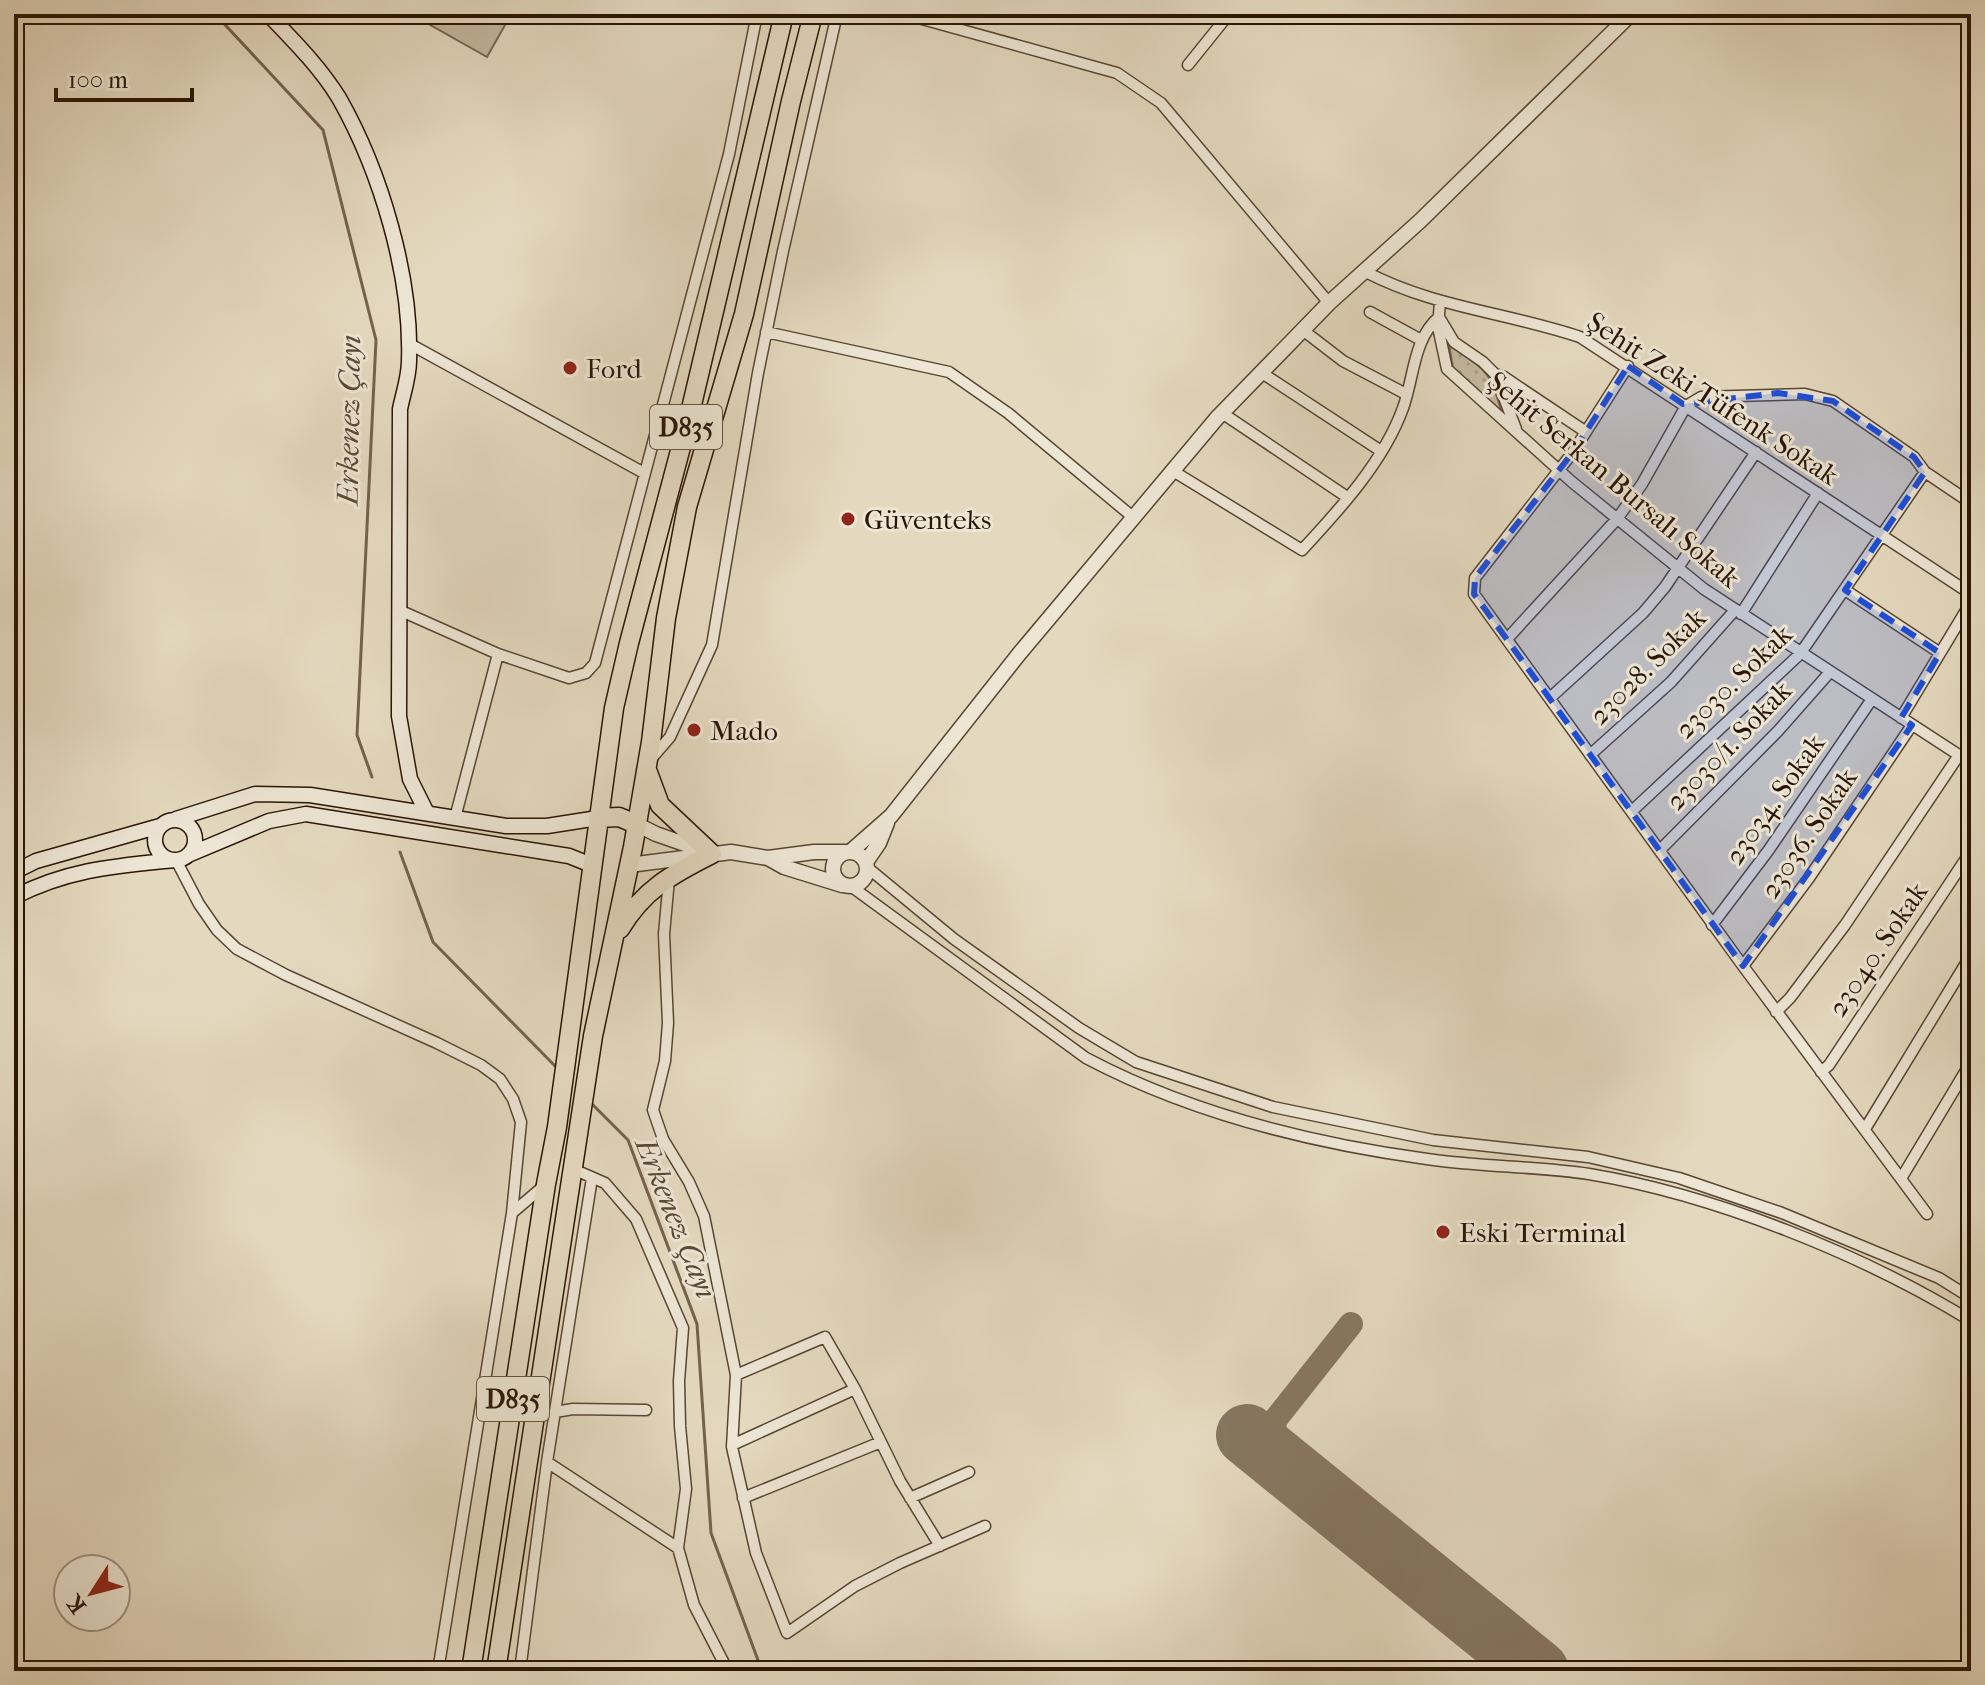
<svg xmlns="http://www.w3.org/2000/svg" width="1985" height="1685" viewBox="0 0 1985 1685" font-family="'IM FELL French Canon',serif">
<defs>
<pattern id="park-dots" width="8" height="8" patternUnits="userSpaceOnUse" patternTransform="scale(2)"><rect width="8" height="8" fill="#c4b89f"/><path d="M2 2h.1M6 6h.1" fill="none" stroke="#a99d87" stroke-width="1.8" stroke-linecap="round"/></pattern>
</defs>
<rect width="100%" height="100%" fill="#e4d9bf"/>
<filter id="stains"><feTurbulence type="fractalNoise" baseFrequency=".0025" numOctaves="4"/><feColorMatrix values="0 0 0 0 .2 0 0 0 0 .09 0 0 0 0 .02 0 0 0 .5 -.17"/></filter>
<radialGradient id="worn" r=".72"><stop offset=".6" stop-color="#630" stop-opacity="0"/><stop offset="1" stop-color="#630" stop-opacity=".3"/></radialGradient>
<path fill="#c4b89f" stroke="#776651" stroke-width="2" d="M420 14H503L509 18 487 57 418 18Z"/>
<path fill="url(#park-dots)" stroke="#776651" stroke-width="2" d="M1449 344C1486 371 1489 368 1502 413L1453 369Z"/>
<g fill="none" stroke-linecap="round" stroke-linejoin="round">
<path stroke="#74624d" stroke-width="3" d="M215 14 323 130 376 340 357 735 372 777
M400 852 433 942 557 1068
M590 1102 628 1140 697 1324 711 1533 762 1671"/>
<path stroke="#877761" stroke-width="24" d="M1272 1456 1275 1420 1351 1324"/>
<path stroke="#877761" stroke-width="62" d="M1247 1435 1538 1671"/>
<defs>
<path id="minor" d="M904 14 1117 73 1161 103 1329 303
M1188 65 1229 14
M1364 271C1434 308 1506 312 1580 337L1971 594
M1440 302 1438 327 1447 369 1572 482 1704 589 1971 763
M1370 312 1421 340
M1304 331 1343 361 1406 394
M766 332 949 372 1008 413 1134 518
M408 343 644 473
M1628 366 1573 452 1475 578 1474 594 1743 966 1927 1214
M1262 373 1381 451
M1495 374 1504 377 1586 432
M1222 413 1347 497
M1173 471 1302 550C1340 509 1384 461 1403 408 1414 378 1413 339 1439 317L1454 342 1483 362 1495 374 1516 429
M1845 590 1940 653
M399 610 498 654
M1741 614 1818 493
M1507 639 1617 519 1642 484 1686 406 1701 397 1805 394 1833 401 1914 457 1925 472 1971 503
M1550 698 1643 613 1665 587 1756 452
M1901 718 1971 602
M1590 755 1671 682 1735 610
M651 759 670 737 712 645 758 373 783 251 837 14
M1964 759 1971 747
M1632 811 1800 654 1925 472
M455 818 498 654 569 678 586 673 595 663 729 154 757 14
M1660 850 1778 731 1830 672
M176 860 199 904 217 930 237 949 286 975 437 1043 481 1065 500 1079 513 1099 521 1122 512 1213
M868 868 954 939 1079 1028 1136 1062 1273 1107 1433 1140 1588 1157 1679 1178 1782 1213 1939 1278 1971 1298
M669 879 664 934 668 1023 665 1061 653 1110 663 1139 689 1182 704 1216 736 1375 732 1447 756 1553 787 1633 855 1586 900 1563 985 1526
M852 887 1086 1058C1190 1113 1310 1143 1427 1159 1480 1167 1535 1166 1589 1174 1715 1195 1862 1254 1971 1321
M1712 925 1768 851 1872 699
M1743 966 1809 878 1912 725
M1776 1012 1790 998 1845 925 1959 755
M1821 1072 1829 1065 1971 851
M1865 1129 1971 955
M573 1169 605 1183 636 1219 683 1328 679 1381 680 1426 686 1489 678 1548
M1902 1177 1971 1062
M736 1375 825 1337 855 1389 900 1481 940 1546
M555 1412 573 1409 646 1410
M732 1445 855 1389
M547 1462 678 1548 694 1605 728 1671
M743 1498 881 1442
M910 1498 969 1472
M438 1671 512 1213 545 1185
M520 1671 547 1462 592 1178"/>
<path id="tertiary" d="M636 824 656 834 708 852
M833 869a17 17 0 1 1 34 0a17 17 0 1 1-34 0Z
M850 852 891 816 1019 654 1217 418 1329 303 1420 221 1631 14
M768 858 784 867 842 885
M866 862 879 843 887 823
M629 865 731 852 768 858 814 852H846"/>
<path id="secondary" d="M268 14C293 40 320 67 339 98 381 172 412 277 409 361 409 377 403 394 400 409L399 716 410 779 427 813
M176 819 255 794 310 795 506 826H547L598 818
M155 840a20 20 0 1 1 40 0a20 20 0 1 1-40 0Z
M188 855 269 821 306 814 569 856 594 866
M14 872 36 861 160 826
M14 897C69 869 115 866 175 860"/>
<path id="trunk" d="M598 818 619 817 636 824
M620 929C643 890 672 874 712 854L660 805 647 770
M471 1671 546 1184 557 1127 614 708 629 643 690 413 784 14
M496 1671 593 1036 633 847 651 742 666 618 687 507 744 314 791 101 813 14"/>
</defs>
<use href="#minor" stroke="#584632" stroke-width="13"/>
<use href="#tertiary" stroke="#584632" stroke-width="17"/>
<use href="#secondary" stroke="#2a1503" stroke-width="17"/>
<use href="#trunk" stroke="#2a1503" stroke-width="21"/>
<use href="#minor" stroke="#ede6d5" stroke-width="10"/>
<use href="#tertiary" stroke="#ede6d5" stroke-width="14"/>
<use href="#secondary" stroke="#ede6d5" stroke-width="14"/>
<use href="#trunk" stroke="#e4d9bf" stroke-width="18"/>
</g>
<path fill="#1d4ed8" fill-opacity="0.2" stroke="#1d4ed8" stroke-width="6" stroke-dasharray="16 10" stroke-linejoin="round" d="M1628 366 1683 404 1778 393 1833 401 1914 457 1925 472 1845 590 1940 653 1901 718 1912 725 1743 966 1474 594 1475 578 1573 452Z"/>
<g fill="#8f2418" stroke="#ede6d5" stroke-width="3">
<circle cx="570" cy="368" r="8"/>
<circle cx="848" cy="519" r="8"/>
<circle cx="694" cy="730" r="8"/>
<circle cx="1443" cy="1232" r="8"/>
</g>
<g text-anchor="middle" stroke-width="6" stroke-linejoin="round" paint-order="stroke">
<g fill="#ede6d5" stroke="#645442" stroke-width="2">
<rect x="650" y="405" width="72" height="44" rx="6"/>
<rect x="477" y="1377" width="72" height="44" rx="6"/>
</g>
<g font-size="26" font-weight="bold" fill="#2a1503">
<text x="686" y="436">D835</text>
<text x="513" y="1408">D835</text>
</g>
<g font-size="28" fill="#2a1503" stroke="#ede6d5" text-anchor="start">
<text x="586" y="378">Ford</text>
<text x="864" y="529">Güventeks</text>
<text x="710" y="740">Mado</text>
<text x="1459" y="1242">Eski Terminal</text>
</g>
<g font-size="28" fill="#2a1503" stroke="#ede6d5">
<text transform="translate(1713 398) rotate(33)" y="10">Şehit Zeki Tüfenk Sokak</text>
<text transform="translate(1614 479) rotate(40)" y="10">Şehit Serkan Bursalı Sokak</text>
<text transform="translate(1647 666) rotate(-45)" y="10">23028. Sokak</text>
<text transform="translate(1733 681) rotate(-44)" y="10">23030. Sokak</text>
<text transform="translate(1728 745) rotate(-46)" y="10">23030/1. Sokak</text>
<text transform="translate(1774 799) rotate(-55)" y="10">23034. Sokak</text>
<text transform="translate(1808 833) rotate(-56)" y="10">23036. Sokak</text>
<text transform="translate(1877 949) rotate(-56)" y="10">23040. Sokak</text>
</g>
<g font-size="30" font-style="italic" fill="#5b4935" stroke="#ede6d5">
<text transform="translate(349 420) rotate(-89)" y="10">Erkenez Çayı</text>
<text transform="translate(676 1218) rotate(68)" y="10">Erkenez Çayı</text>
</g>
</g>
<rect width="1985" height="1685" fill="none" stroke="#e4d9bf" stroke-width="48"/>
<rect x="16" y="16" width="1953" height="1653" fill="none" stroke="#2a1503" stroke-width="4"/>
<rect x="24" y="24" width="1937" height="1637" fill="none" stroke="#2a1503" stroke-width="2"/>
<g transform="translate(92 1593) rotate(234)"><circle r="38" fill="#ede6d5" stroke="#9f9281" stroke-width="2"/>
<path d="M0-6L14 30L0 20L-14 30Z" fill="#8f2418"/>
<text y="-12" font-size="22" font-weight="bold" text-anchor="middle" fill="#2a1503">K</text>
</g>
<path d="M56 88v12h136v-12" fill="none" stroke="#2a1503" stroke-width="4"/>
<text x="68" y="88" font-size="24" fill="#2a1503" stroke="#ede6d5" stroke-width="6" paint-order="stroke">100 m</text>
<rect width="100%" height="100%" filter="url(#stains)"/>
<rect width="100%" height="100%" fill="url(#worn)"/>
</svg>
